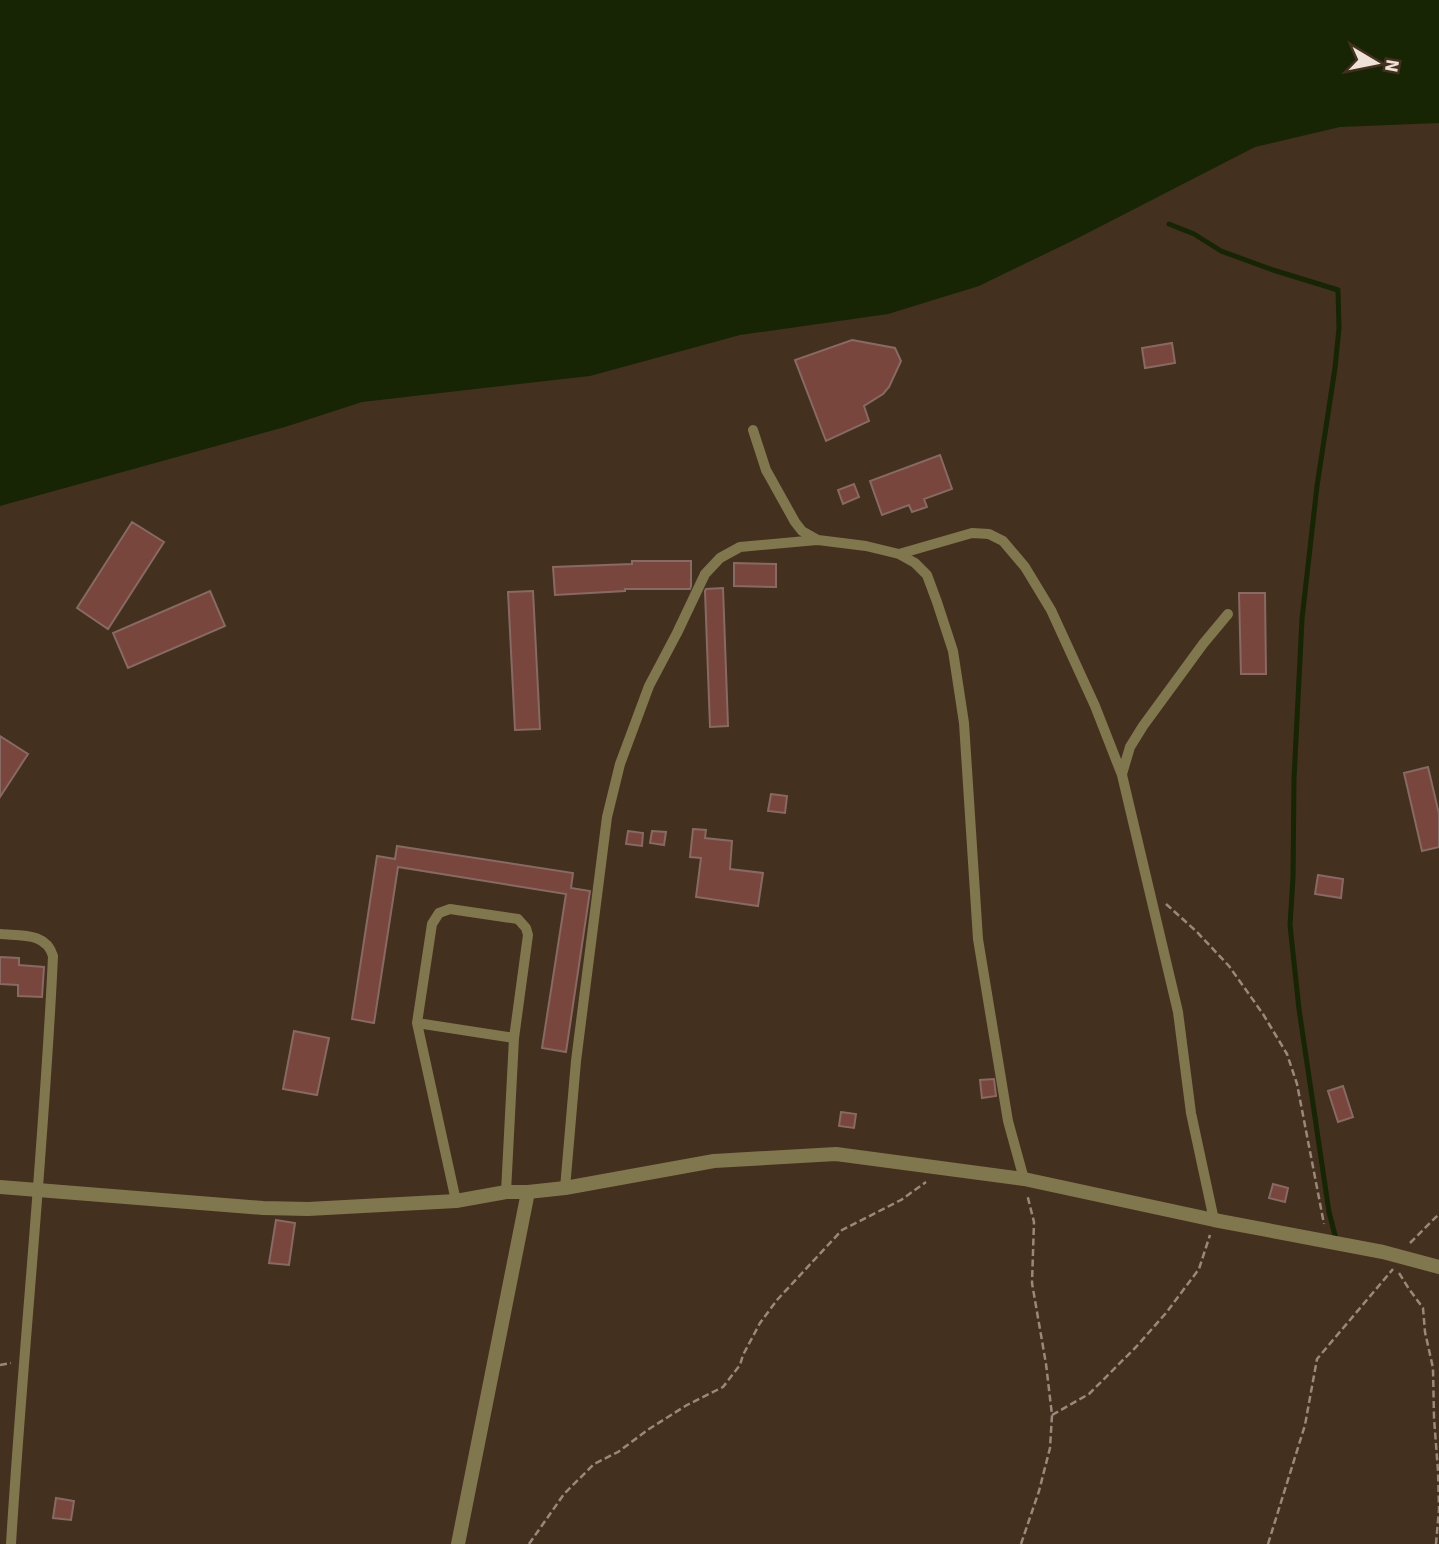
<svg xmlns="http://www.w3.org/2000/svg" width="1439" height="1544" viewBox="0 0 1439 1544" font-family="'Source Sans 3',sans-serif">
<rect width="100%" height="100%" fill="#44301e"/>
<path fill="#172504" d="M0 0H1439V123L1340 127 1255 147 1076 239 979 286 888 314 740 335 590 376 362 402 285 427 0 506Z"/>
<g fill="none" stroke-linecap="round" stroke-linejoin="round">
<path stroke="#172504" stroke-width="5" d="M1169 224 1194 234 1221 251 1273 270 1338 290 1339 328 1335 368 1317 486 1302 619 1294 779 1293 878 1290 925 1299 1009 1329 1212 1336 1239"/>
</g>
<path fill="#78463d" stroke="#886963" stroke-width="2" d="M852 340 895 348 901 361 889 387 883 394 864 406 869 421 826 441 795 360Z
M1172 343 1175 363 1145 368 1142 348Z
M940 455 952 489 924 499 927 507 912 512 909 505 882 515 870 481Z
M854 484 859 497 843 504 838 490Z
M132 522 164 542 108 629 77 608Z
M632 561H691V586L690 589H625V591L555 595 553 567 632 564Z
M734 563 776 564V587L734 586Z
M723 588 728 726 710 727 705 591 706 589Z
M210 591 225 626 128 668 113 633Z
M533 591 540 729 515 730 508 592Z
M1239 593H1265L1266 674H1241Z
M0 736 28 754 0 797Z
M1428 767 1439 814V847L1422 851 1404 773Z
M771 794 787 796 785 813 768 811Z
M693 829 706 830 705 838 732 841 730 869 763 873 758 906 696 897 701 858 690 857Z
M628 831 643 833 642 846 626 844Z
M652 831 666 832 664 845 650 843Z
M397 846 573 873 571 888 590 891 566 1052 542 1048 566 894 398 867 374 1023 352 1019 377 856 395 859Z
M1318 875 1343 879 1341 898 1315 894Z
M0 957 19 958V965L44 967 42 997 18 996V985L0 984Z
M294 1031 329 1038 317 1095 283 1089Z
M994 1079 996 1096 982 1098 980 1080Z
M1343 1086 1353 1117 1338 1122 1328 1091Z
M841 1112 856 1114 854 1128 839 1126Z
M1273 1184 1288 1188 1285 1202 1269 1198Z
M276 1220 295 1223 289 1265 269 1263Z
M56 1498 74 1501 71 1520 53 1518Z"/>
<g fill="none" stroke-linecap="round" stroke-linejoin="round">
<path stroke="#9a897b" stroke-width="2.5" stroke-dasharray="7 3.5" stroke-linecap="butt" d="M1166 904 1196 931 1229 966 1263 1014 1287 1054 1297 1084 1324 1224
M1410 1243 1439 1214
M1399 1273 1409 1289 1423 1308 1425 1332 1433 1368 1434 1418 1438 1471 1439 1509 1436 1544
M0 1365 11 1363
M1052 1415 1089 1394 1136 1347 1166 1313 1199 1269 1210 1235
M529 1544 564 1494 594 1464 618 1452 649 1429 687 1405 723 1387 740 1365 743 1355 760 1323 777 1300 842 1230 901 1200 926 1182
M1021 1544 1039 1491 1050 1448 1052 1415 1046 1364 1032 1283 1034 1222 1027 1194
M1268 1544 1305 1425 1317 1359 1393 1269"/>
<path stroke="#81774e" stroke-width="10" d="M753 430 766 470 795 522 802 531 818 540 866 546 899 554 915 563 927 575 937 602 953 651 964 723 978 939 1008 1121 1024 1179
M899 554 972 533 989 534 1003 541 1025 567 1051 610 1095 706 1122 775 1178 1012 1191 1113 1214 1220
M1122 774 1130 747 1143 726 1203 644 1228 614
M0 934C20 936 46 932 53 956 44 1152 23 1348 11 1544
M417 1023 514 1038
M565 1188 576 1061 607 817 620 764 649 686 677 633 705 574 720 558 740 547 817 540
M456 1201 417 1023 432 924 439 913 450 909 518 919 526 928 528 935 514 1038 506 1192"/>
<path stroke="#81774e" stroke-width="14" d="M0 1187 263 1208 308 1209 456 1201 506 1192H528L565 1188 714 1161 836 1154 1024 1179 1214 1220 1383 1252 1439 1267
M458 1544 528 1192"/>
</g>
<g transform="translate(1376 63) rotate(100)" stroke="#44301e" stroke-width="5" paint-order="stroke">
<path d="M0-5L12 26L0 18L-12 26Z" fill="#eee1d6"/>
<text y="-10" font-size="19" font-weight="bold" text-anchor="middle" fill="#eee1d6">N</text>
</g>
</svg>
